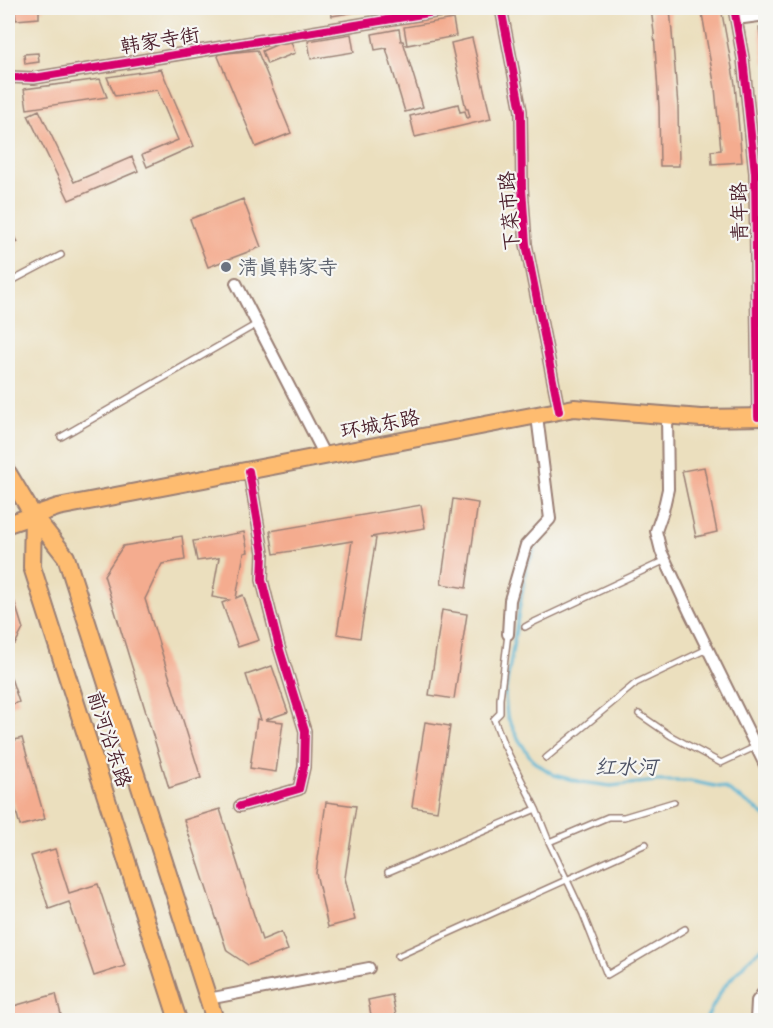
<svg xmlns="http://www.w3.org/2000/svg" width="773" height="1028" viewBox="0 0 773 1028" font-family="Dekko,'LXGW WenKai TC',sans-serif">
<rect width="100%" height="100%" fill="#f6f6f2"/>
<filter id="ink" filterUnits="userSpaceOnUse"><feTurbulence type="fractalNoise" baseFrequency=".0167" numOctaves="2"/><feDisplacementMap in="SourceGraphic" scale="12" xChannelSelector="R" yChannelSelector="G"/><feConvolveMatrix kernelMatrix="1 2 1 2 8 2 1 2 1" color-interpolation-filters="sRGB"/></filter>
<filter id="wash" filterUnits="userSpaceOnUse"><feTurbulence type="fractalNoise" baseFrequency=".008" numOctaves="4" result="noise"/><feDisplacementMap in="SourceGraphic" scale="24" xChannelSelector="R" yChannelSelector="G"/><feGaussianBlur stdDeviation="1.35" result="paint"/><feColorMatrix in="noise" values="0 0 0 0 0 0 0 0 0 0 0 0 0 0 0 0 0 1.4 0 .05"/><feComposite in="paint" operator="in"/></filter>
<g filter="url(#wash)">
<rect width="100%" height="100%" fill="#ebdfbe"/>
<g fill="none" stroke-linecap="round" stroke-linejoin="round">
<path stroke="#54b3d3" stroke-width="3" d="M538 542 526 569 505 695 507 716 519 740 533 761 554 775 581 782 611 786 656 781H690L725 788 756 809 766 817
M707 1020V1017L723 988 746 962 766 944"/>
</g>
<g id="blocks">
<path fill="#f4ac8f" d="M9 8H43L44 10H39V18L16 20 15 12 10 13Z
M330 8H374V9L332 16Z
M651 8H670L678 106 679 166H660L659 107 654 33Z
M701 8H721L735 84 742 162 712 164 711 151 721 150 715 88Z
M453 19 456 36 407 45 404 27Z
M766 27V64H764L759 28Z
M399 29 401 41H403L423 107 405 112 386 48 375 50 372 34Z
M351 34 354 52 311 59 308 41Z
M472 38 491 119 415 137 410 116 458 104 460 112 465 111 467 118 470 117 468 109H466L451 43Z
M290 39 295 53 267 64 262 51Z
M257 50 291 133 256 147 217 54Z
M38 53 39 62 25 64 24 54Z
M161 69 194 146 147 167 142 155 178 140 157 90 115 96 107 77Z
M100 79 107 97 27 109 24 89Z
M39 110 74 182 132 157 138 171 69 200 28 115Z
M243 199 261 247 208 267 190 219Z
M8 223 18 242 8 248Z
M704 467 717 532 696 537 682 471Z
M453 499 478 503 466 588 441 584Z
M421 505 425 528 371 537 376 538 360 638 337 634 352 541 274 554 270 531Z
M244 532 248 552 244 553 236 598 243 595 259 640 238 647 222 603 229 600 212 597 219 558 197 561 193 541Z
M182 536 185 560 162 564 145 599 201 778 169 788 104 575 123 546Z
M8 595 13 597 23 629 15 644 8 646Z
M442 610 467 614 454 699 429 695Z
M272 666 288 712 265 720 283 722 276 772 250 768 257 719 261 720 246 675Z
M8 669 19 702 8 706Z
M425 722 450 726 437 811 412 807Z
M22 738 45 819 20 826 8 781V742Z
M326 802 356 806 345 878 355 920 328 927 316 873Z
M220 809 262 940 281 932 288 950 248 965 227 951 184 820Z
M55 849 69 893 98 884 125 966 94 976 69 902 49 909 31 856Z
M56 994 61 1015 40 1020H14L10 1007Z
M392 995 397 1020H372L368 1000Z"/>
</g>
</g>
<g filter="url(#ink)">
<use href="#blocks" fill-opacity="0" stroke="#9a7f74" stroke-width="1.5"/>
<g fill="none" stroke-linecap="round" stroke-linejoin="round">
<defs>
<path id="lane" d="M8 283 61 255
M61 437 257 324
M525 627 532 623 666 560
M508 634 500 699V713L494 719 503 743 536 809 549 842 583 914 607 975 685 929
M639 714 671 736 721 763 755 747
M546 758 636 683 707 649
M549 842 608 817H624L674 802
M388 872 536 809
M398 956 646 844"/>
<path id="street" d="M501 8 521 111 522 188 526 244 559 411
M734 8 743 58 755 173 758 417
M736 19 766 15
M8 77 34 78 459 8
M236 283 325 456
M667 416 668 489 663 511 656 531 661 551 690 613 766 767
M508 634 510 600 526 545 550 519 537 416
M240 806 299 789 304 767 305 731 279 647 262 580 263 553 249 471
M208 999 369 968
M756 1020 757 1001 766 989"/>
<path id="primary" d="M8 473 33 515 66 557 215 1020
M33 515 32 567 178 1020
M8 524 58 507 574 408 701 418 766 417"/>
</defs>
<use href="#lane" stroke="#9a7f74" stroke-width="8"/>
<use href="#street" stroke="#9a7f74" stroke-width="14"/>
<use href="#primary" stroke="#9a7f74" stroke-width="20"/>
<use href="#lane" stroke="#fff" stroke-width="5"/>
<use href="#street" stroke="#fff" stroke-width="10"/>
<use href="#primary" stroke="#febc70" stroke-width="16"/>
<defs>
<path id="cycleway" d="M501 8 521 111 522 188 526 244 559 411
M734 8 743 58 755 173 758 417
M8 77 34 78 459 8
M240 806 299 789 304 767 305 731 279 647 262 580 263 553 249 471"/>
</defs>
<use href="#cycleway" stroke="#f6f6f2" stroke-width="11"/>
<use href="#cycleway" stroke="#d6006c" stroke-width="8"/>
</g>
</g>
<circle fill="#6b7280" stroke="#f6f6f2" stroke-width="2" cx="226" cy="267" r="6"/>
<g text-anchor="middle" stroke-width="4.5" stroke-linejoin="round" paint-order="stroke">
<g font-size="20" fill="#4a1f2b" stroke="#f6f6f2">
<text transform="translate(160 40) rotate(-9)" y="7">韩家寺街</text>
<text transform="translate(509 211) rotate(-94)" y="7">下菜市路</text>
<text transform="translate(739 212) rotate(-91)" y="7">青年路</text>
<text transform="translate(380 424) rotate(-11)" y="7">环城东路</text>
<text transform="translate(110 739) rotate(72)" y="7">前河沿东路</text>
</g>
<g font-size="20" fill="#5b616d" stroke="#f6f6f2" text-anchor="start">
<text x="238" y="274">清真韩家寺</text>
</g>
<g font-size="21" font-style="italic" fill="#4e5366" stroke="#f6f6f2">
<text x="626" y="774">红水河</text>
</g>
</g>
<rect width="773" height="1028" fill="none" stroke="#f6f6f2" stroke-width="30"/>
</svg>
